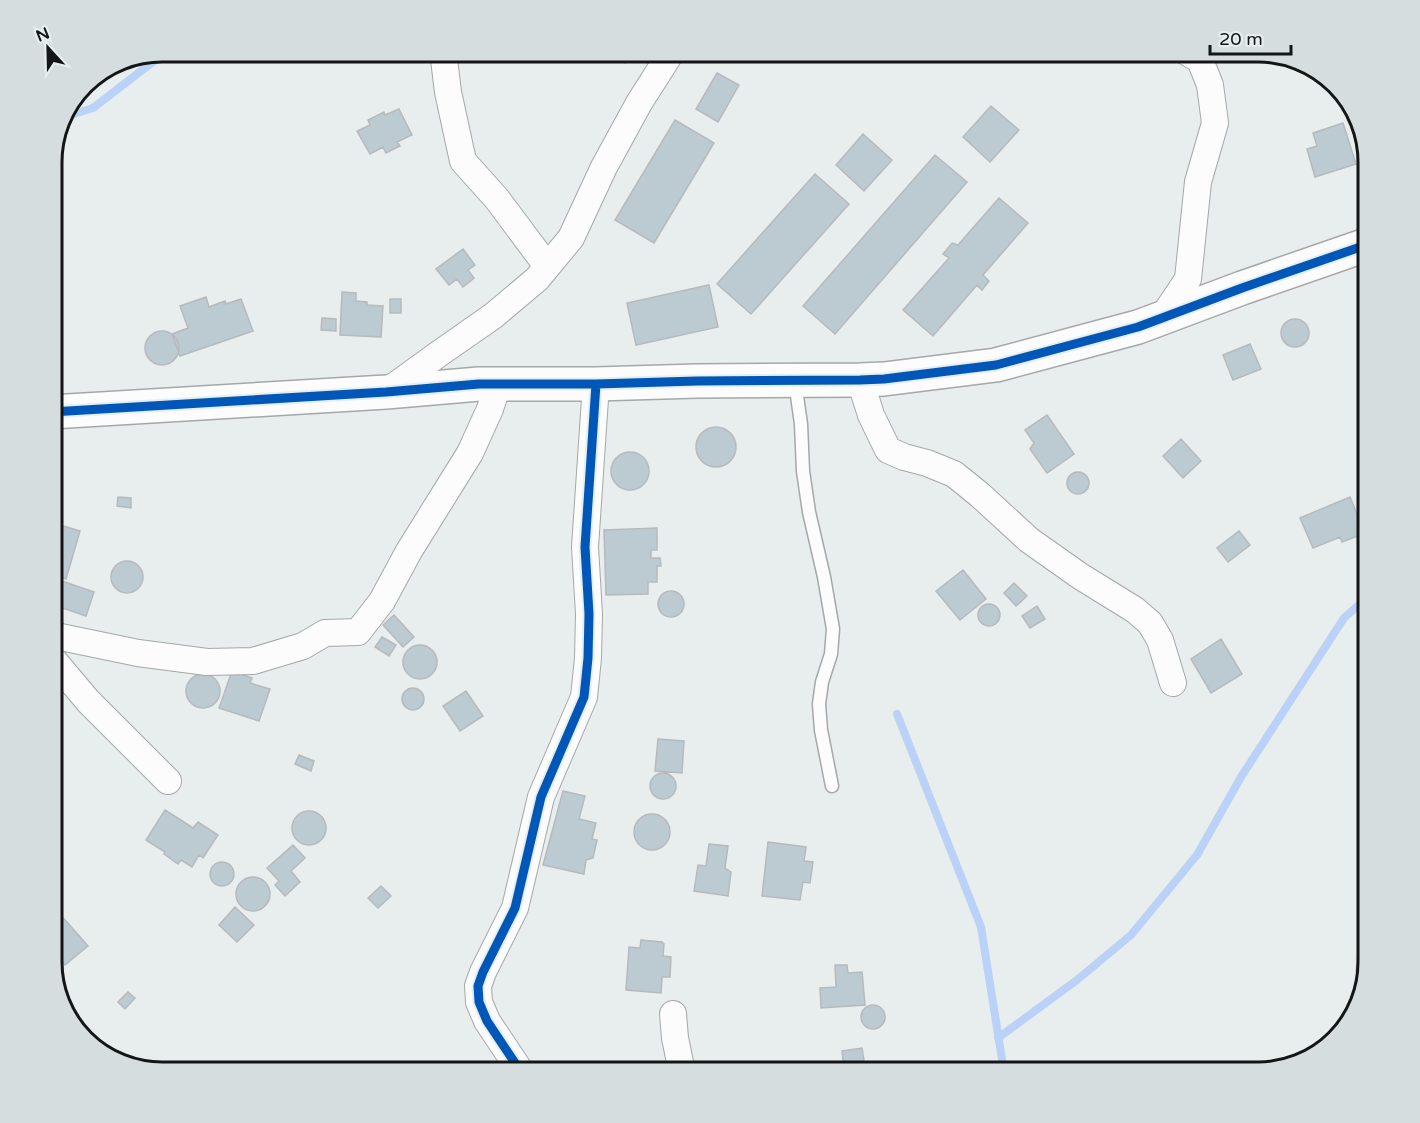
<svg xmlns="http://www.w3.org/2000/svg" width="1420" height="1123" viewBox="0 0 1420 1123" font-family="'Varela Round',sans-serif">
<rect width="100%" height="100%" fill="#e8edee"/>
<g fill="none" stroke-linecap="round" stroke-linejoin="round">
<path stroke="#bad2f8" stroke-width="8" d="M61 118 93 108 167 51
M897 714 981 927 1004 1072
M998 1038 1077 980 1131 935 1197 855 1241 777 1344 618 1369 596"/>
</g>
<path fill="#bccad2" stroke="#b7babc" stroke-width="1.5" d="M609 51H634L625 63Z
M717 73 739 85 718 122 696 109Z
M991 106 1019 130 990 162 963 137Z
M399 109 412 135 397 142 400 146 386 153 383 147 370 154 357 131 370 125 368 120 384 112 385 115Z
M675 120 714 143 654 243 615 220Z
M1343 123 1356 164 1315 177 1307 149 1317 146 1313 133Z
M863 134 892 160 864 191 836 165Z
M935 155 967 182 835 334 803 306Z
M815 174 849 204 751 314 717 284Z
M999 198 1028 223 983 275 989 281 982 290 977 285 933 336 903 310 949 258 943 254 952 243 958 245Z
M463 249 475 265 468 270 474 278 463 287 457 279 449 285 436 269Z
M709 285 718 327 636 345 627 303Z
M342 292 356 293V301L367 302V305L383 306 381 337 340 335Z
M206 297 209 307 225 301 226 304 241 299 253 331 180 356 172 334 188 328 180 306Z
M390 299H401V313H390Z
M322 318 336 319V331L321 330Z
M1281 333a14 14 0 1 1 28 0a14 14 0 1 1-28 0Z
M145 348a17 17 0 1 1 34 0a17 17 0 1 1-34 0Z
M1250 344 1261 369 1233 380 1223 355Z
M1047 415 1074 454 1047 473 1030 449 1034 443 1025 430Z
M696 447a20 20 0 1 1 40 0a20 20 0 1 1-40 0Z
M1181 439 1201 461 1183 478 1163 456Z
M611 471a19 19 0 1 1 38 0a19 19 0 1 1-38 0Z
M51 470 62 471 61 481H51Z
M1067 483a11 11 0 1 1 22 0a11 11 0 1 1-22 0Z
M118 497 131 498V508L117 506Z
M1350 497 1365 533 1342 542 1340 537 1313 548 1300 518Z
M60 525 80 531 66 579 51 574V535L57 536Z
M657 528V550H651V558H660L661 566H657V582H648V594L606 595 604 530Z
M1239 531 1250 545 1228 562 1217 548Z
M111 577a16 16 0 1 1 32 0a16 16 0 1 1-32 0Z
M963 570 986 599 960 620 936 591Z
M59 580 94 592 86 616 51 604Z
M1014 583 1027 596 1016 606 1004 593Z
M658 604a13 13 0 1 1 26 0a13 13 0 1 1-26 0Z
M978 615a11 11 0 1 1 22 0a11 11 0 1 1-22 0Z
M1037 606 1045 619 1030 628 1022 616Z
M394 615 414 637 403 647 383 625Z
M382 637 396 645 389 656 375 647Z
M1221 639 1242 674 1211 693 1191 659Z
M403 662a17 17 0 1 1 34 0a17 17 0 1 1-34 0Z
M232 671 252 678 250 683 270 689 259 721 219 708Z
M186 691a17 17 0 1 1 34 0a17 17 0 1 1-34 0Z
M402 699a11 11 0 1 1 22 0a11 11 0 1 1-22 0Z
M466 691 483 716 460 731 443 706Z
M658 739 684 741 682 773 655 771Z
M299 755 314 761 311 771 295 764Z
M650 786a13 13 0 1 1 26 0a13 13 0 1 1-26 0Z
M563 791 585 796 579 819 596 823 592 839 597 840 593 858 586 860 584 874 543 865Z
M165 810 193 828 198 822 218 835 203 858 199 855 192 867 181 860 178 864 164 854 165 852 146 840Z
M292 828a17 17 0 1 1 34 0a17 17 0 1 1-34 0Z
M634 832a18 18 0 1 1 36 0a18 18 0 1 1-36 0Z
M768 842 806 847 804 861 813 862 810 883 803 882 800 900 762 896Z
M709 844 728 846 725 868 731 872 728 896 694 891 698 865 706 866Z
M293 845 305 858 291 871 300 882 285 896 275 885 279 881 267 868Z
M210 874a12 12 0 1 1 24 0a12 12 0 1 1-24 0Z
M236 894a17 17 0 1 1 34 0a17 17 0 1 1-34 0Z
M381 886 391 896 378 908 368 898Z
M51 904 88 946 65 965 56 954 54 956 51 953Z
M235 907 254 925 237 942 219 925Z
M641 940 662 942 664 944 663 956 671 957 670 977H662L661 993 626 990 629 947 640 948Z
M1358 953 1369 955V962L1365 972 1356 971Z
M835 965H847L848 973 862 972 865 1005 821 1008 820 988 836 987Z
M128 992 135 998 125 1009 118 1002Z
M861 1017a12 12 0 1 1 24 0a12 12 0 1 1-24 0Z
M862 1048 865 1067 844 1070 842 1051Z
M431 1064 438 1065 448 1072H416L424 1066Z"/>
<g fill="none" stroke-linecap="round" stroke-linejoin="round">
<defs>
<path id="lane" d="M795 382 801 424 803 471 809 512 824 577 833 629 831 654 822 682 819 704 821 730 832 786"/>
<path id="street" d="M443 51 448 92 463 161 497 199 547 266
M1162 318 1188 279 1198 182 1215 123 1210 85 1200 60 1185 51
M860 380 871 415 888 450 904 457 927 463 954 474 980 495 1029 540 1080 576 1135 610 1150 623 1160 640 1173 683
M386 392 440 353 493 316 537 279 571 238 604 167 639 103 672 51
M51 635 138 653 207 662 253 661 303 646 325 633 358 632 382 601 409 551 470 453 490 409 498 384
M51 657 88 701 168 781
M673 1014 675 1038 682 1072
M521 1072 487 1021 479 1002 478 986 483 972 515 908 541 797 584 697 588 658 589 614 585 547 596 384"/>
<path id="secondary" d="M51 412 386 392 479 384H596L697 381 860 380 884 379 996 365 1138 327 1242 288 1369 244"/>
</defs>
<use href="#lane" stroke="#a4a8a8" stroke-width="15"/>
<use href="#street" stroke="#a4a8a8" stroke-width="28"/>
<use href="#secondary" stroke="#a4a8a8" stroke-width="36"/>
<use href="#lane" stroke="#fcfcfc" stroke-width="12"/>
<use href="#street" stroke="#fcfcfc" stroke-width="26"/>
<use href="#secondary" stroke="#fcfcfc" stroke-width="33"/>
<defs>
<path id="cycleway" d="M51 412 386 392 479 384H596L697 381 860 380 884 379 996 365 1138 327 1242 288 1369 244
M521 1072 487 1021 479 1002 478 986 483 972 515 908 541 797 584 697 588 658 589 614 585 547 596 384"/>
</defs>
<use href="#cycleway" stroke="#e6eef0" stroke-width="13"/>
<use href="#cycleway" stroke="#0057b8" stroke-width="9"/>
</g>
<path d="M0 0H1420V1123H0ZM162 62H1258A100 100 0 0 1 1358 162V962A100 100 0 0 1 1258 1062H162A100 100 0 0 1 62 962V162A100 100 0 0 1 162 62Z" fill="#d5dddf" fill-rule="evenodd"/>
<path fill="none" stroke="#131516" stroke-width="3" d="M162 62H1258A100 100 0 0 1 1358 162V962A100 100 0 0 1 1258 1062H162A100 100 0 0 1 62 962V162A100 100 0 0 1 162 62Z"/>
<g transform="translate(48 48) rotate(338)" stroke="#e6eef0" stroke-width="4.5" paint-order="stroke">
<path d="M0-4.5L10 22L0 15L-10 22Z" fill="#131516"/>
<text y="-9" font-size="16" font-weight="bold" text-anchor="middle" fill="#131516">N</text>
</g>
<path d="M1210 45v9h81v-9" fill="none" stroke="#131516" stroke-width="3"/>
<text x="1219" y="45" font-size="18" fill="#131516" stroke="#e6eef0" stroke-width="4.5" paint-order="stroke">20 m</text>
</svg>
